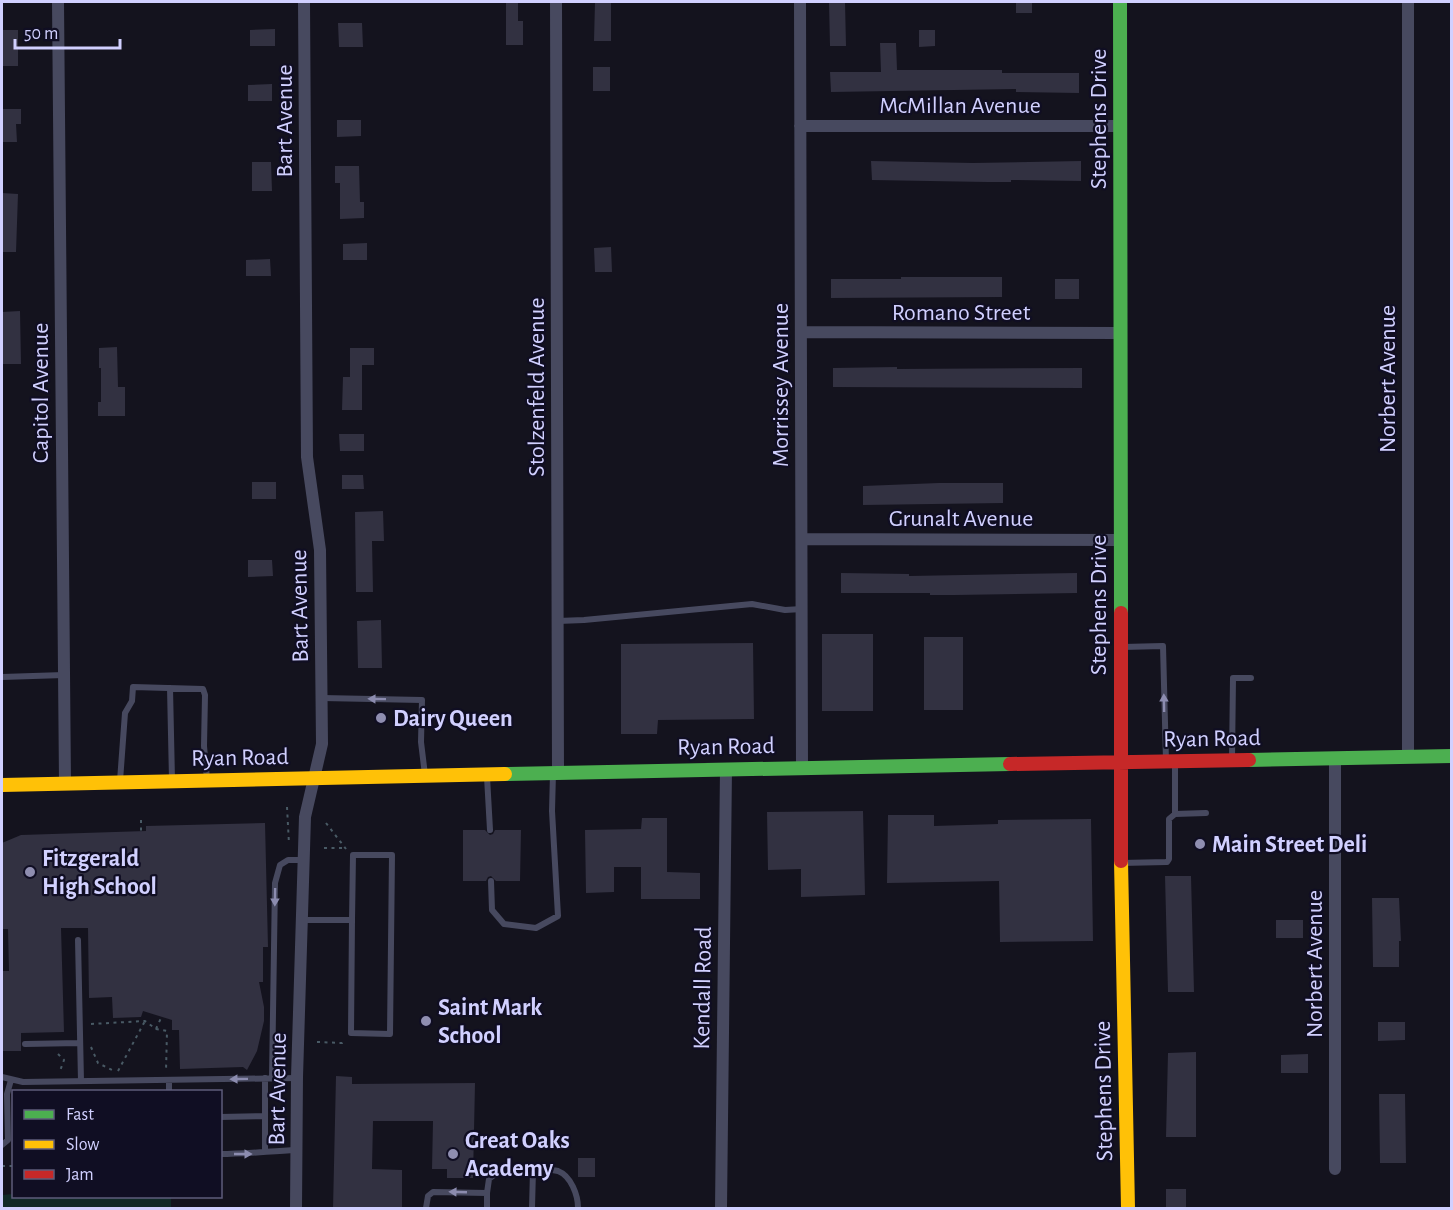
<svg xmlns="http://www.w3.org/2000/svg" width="1453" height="1210" viewBox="0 0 1453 1210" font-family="'Alegreya Sans',sans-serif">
<rect width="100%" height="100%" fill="#14131e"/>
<path fill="#112928" d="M13 1194 14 1196 171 1197V1208H2V1195Z"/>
<path fill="#323141" d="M506 2H518V21H523V45H506Z
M595 2H611V41H594Z
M829 2H845L846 46H830Z
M1016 2H1032V13H1016Z
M338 23H362L363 47H339Z
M275 29V46H250V30Z
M2 30H18V66H2Z
M919 30H935V46L919 47Z
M880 43H896L897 70H1002V73H1079V93L1016 92V89L831 92 830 72H881Z
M593 67H610V91H593Z
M272 84V101H248V85Z
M2 109H21V124H16L17 142H2Z
M337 120H361V136L337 137Z
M871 161 973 163 1081 161V181L1011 180V182H987L872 180Z
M252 162H271L272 191H252Z
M335 166H359L360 202H364V218L340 219V183H335Z
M2 193 18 194 16 252H2Z
M367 243V260H343V244Z
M611 247 612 272H595L594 248Z
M270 259 271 276H246V260Z
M901 277H1002V297L831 298V279H901Z
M1055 279H1079V299H1055Z
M20 311 21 364H2V312Z
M117 347 118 387H125V416H98V402H101V368H99V348Z
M350 348H374V365H362V410H342L343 377H350Z
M897 367V369L1082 368V388L833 387V368Z
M339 434H364V451H340Z
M342 475H363L364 489H342Z
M252 482H276V499H252Z
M939 483H1003V503L863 505V486Z
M383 511 384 541H372L373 592H356L355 512Z
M248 560H272L273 576 248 577Z
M841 573 909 574V576L1077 573V593L955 595H930V593H841Z
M381 620 382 668H358L357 621Z
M822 634H873V711H822Z
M924 637H963V710H924Z
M753 643 754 719 658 720 657 734H621V644Z
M863 811 865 895 801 897V869L768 870 767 812Z
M888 815H934V826L998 824V820L1091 819 1093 941 1000 942 999 881 887 883Z
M642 818H667V872L700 873V899H641V867H614V892L586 893 585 830 641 829Z
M265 823 268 947H263V982H259L264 1007V1021L257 1051 247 1070 243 1067 180 1069 179 1030H172V1020L143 1011 141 1017 113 1018 112 997 89 998 88 928H61L64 1032 21 1033V1051H2V971H9L8 929H2V843L21 835 146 831V826Z
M463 830H485L490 835 493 834 495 830H521L520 881H496L491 876 488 877 486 881H463Z
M1165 876H1191L1194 992H1168Z
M1372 898H1399L1401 941H1399V967H1373Z
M1276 920H1303V938H1276Z
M1378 1022H1405V1040L1378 1041Z
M1196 1052V1137H1166L1168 1053Z
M1308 1054V1073H1281V1055Z
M336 1076 352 1077V1084L475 1083 473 1178H447V1169H432L433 1121H373L372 1169 402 1170V1209H333Z
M1379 1094H1405L1406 1163H1380Z
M578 1158H595V1177H578Z
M1166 1189H1186V1209H1166Z"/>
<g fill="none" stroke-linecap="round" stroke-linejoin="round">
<path stroke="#495a65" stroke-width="2" stroke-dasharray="3 4.5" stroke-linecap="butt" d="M287 760V745
M287 807 289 844
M141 820V831
M326 823 346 849
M324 848H345
M91 1024 145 1021 156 1029 167 1031 166 1071
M156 1029 161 1018
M317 1042 342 1043 343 1041
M91 1047 98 1063 112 1070
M58 1054 64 1060 60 1071
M118 1071 145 1021
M2 1166H14"/>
<path stroke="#47495f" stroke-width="6" d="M558 621 584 620 752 604 785 610 802 609
M1123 647 1163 646 1166 761
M2 677 64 675
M170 688 172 780
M322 698 422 700 421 742 425 775
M1232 759 1233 678H1251
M1175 763V814
M487 777 490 830
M120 781 125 713 132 701 133 687 203 689 205 695 204 746 207 779
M1121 863 1167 862 1169 859V819L1175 814 1206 813
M491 881 492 910 504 924 536 928 558 916 552 811 553 773
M302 920H352L351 1033 390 1034 392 855H353L352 920
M78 940 81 1081
M25 1044 80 1043
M2 1077 23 1082 297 1078
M272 1078 275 883 280 865 288 860H303
M169 1080V1092
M220 1117 265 1116
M2 1145 8 1140 7 1094 11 1080
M265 1150V1078
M220 1154C246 1154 271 1151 296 1150
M487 1193 489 1179 498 1172 533 1170
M426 1208 428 1196 433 1192 487 1193V1208
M532 1208 533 1170C540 1170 550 1169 558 1171 571 1176 578 1195 578 1208"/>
<path stroke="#47495f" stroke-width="12" d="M58 2 65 783
M556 2 558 773
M800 2 802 767
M1408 2V757
M800 126H1121
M801 332 1120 333
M802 539 1120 540
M1335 758V1169
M296 1208 297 1077 305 817 322 744 320 550 307 457 304 2
M721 1208 726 769"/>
<path stroke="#4caf50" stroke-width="14" d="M1120 2 1121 613
M1249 760 1452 756
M505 774 1010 764"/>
<path stroke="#ffc107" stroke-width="14" d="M2 785 505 774
M1121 861 1128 1208"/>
<path stroke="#c62828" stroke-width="14" d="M1121 613V861
M1010 764 1249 760"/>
</g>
<defs><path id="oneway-solid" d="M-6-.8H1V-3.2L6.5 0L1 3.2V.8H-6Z" transform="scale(1.5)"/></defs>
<g fill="#8c8caf">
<use href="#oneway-solid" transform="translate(377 699) rotate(-179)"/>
<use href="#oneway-solid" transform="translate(1164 703) rotate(-91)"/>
<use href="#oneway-solid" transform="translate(275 897) rotate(91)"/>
<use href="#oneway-solid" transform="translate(239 1079) rotate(179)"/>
<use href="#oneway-solid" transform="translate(243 1154)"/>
<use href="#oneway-solid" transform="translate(458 1192) rotate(-178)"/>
</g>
<g fill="#8f8eb0" stroke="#100e23" stroke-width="2">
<circle cx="381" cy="718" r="6"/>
<circle cx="1200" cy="844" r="6"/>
<circle cx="30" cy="872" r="6"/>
<circle cx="426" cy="1021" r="6"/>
<circle cx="453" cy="1154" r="6"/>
</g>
<g text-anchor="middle" stroke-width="4.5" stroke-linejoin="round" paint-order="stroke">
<g font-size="24" fill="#d1d0ff" stroke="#100e23">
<text x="960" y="113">McMillan Avenue</text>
<text transform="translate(1098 119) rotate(-90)" y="8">Stephens Drive</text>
<text transform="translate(284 121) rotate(-90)" y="8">Bart Avenue</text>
<text x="961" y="320">Romano Street</text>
<text transform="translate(1387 379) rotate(-90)" y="8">Norbert Avenue</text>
<text transform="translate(780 385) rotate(-90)" y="8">Morrissey Avenue</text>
<text transform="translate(536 387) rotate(-90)" y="8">Stolzenfeld Avenue</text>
<text transform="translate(40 393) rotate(-90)" y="8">Capitol Avenue</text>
<text x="961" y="526">Grunalt Avenue</text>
<text transform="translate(1098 605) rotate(-90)" y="8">Stephens Drive</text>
<text transform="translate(299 606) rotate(-91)" y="8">Bart Avenue</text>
<text transform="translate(1212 738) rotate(-1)" y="8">Ryan Road</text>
<text transform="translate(726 746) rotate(-1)" y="8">Ryan Road</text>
<text transform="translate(240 757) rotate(-1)" y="8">Ryan Road</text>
<text transform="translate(1314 964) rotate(-90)" y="8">Norbert Avenue</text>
<text transform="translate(702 988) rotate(-89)" y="8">Kendall Road</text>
<text transform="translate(277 1089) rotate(-89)" y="8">Bart Avenue</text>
<text transform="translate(1103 1091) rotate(-91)" y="8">Stephens Drive</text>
</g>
<g font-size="24" font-weight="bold" fill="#d1d0ff" stroke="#100e23" text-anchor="start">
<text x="393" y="726">Dairy Queen</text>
<text x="1212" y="852">Main Street Deli</text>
<text x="42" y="866">Fitzgerald<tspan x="42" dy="28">High School</tspan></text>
<text x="438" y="1015">Saint Mark<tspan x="438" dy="28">School</tspan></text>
<text x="465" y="1148">Great Oaks<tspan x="465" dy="28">Academy</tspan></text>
</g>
</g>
<rect width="1453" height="1210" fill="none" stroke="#d1d0ff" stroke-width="6"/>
<rect x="12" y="1090" width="210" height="108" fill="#100e23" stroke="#5d5c7b" stroke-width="1.5"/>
<rect x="24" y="1110" width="30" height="9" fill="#4caf50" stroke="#5d5c7b" stroke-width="1.5"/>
<text x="66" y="1120" font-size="18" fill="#d1d0ff">Fast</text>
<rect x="24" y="1140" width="30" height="9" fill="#ffc107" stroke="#5d5c7b" stroke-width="1.5"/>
<text x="66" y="1150" font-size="18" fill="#d1d0ff">Slow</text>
<rect x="24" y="1170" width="30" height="9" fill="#c62828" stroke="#5d5c7b" stroke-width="1.5"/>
<text x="66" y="1180" font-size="18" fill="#d1d0ff">Jam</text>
<path d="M15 39v9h105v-9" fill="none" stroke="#d1d0ff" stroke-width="3"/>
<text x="24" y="39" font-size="18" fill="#d1d0ff" stroke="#100e23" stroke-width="4.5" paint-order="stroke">50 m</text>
</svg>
